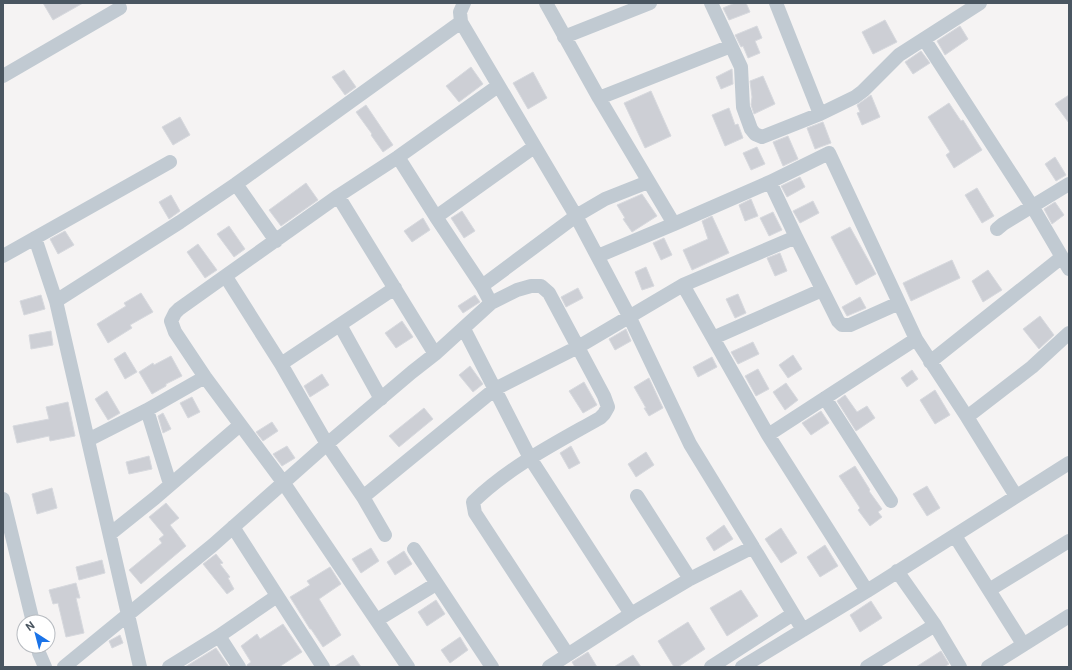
<svg xmlns="http://www.w3.org/2000/svg" width="1072" height="670" viewBox="0 0 1072 670" font-family="Roboto,sans-serif">
<rect width="100%" height="100%" fill="#f5f3f3"/>
<path fill="#cdcfd5" stroke="#d7d9de" d="M43 3H83L53 20Z
M735 3H746L750 12 729 20 723 8Z
M885 20 897 42 873 54 862 32Z
M757 26 762 38 755 41 760 53 748 58 743 46 741 47 735 35Z
M960 26 968 39 945 55 937 41Z
M921 51 930 63 913 74 905 62Z
M471 67 483 84 459 102 446 86Z
M732 69 733 84 721 89 716 77Z
M344 70 356 87 345 95 332 77Z
M533 72 547 98 528 109 513 83Z
M763 76 775 104 754 114 751 105 752 97 750 81Z
M651 91 671 136 645 148 624 103Z
M871 95 880 117 862 125 857 113 860 112 857 105Z
M1069 95V123L1055 104Z
M949 103 961 121 963 120 982 150 954 168 946 155 950 152 928 117Z
M366 105 393 145 383 152 371 135 372 134 356 112Z
M729 108 735 125 738 124 743 138 725 146 712 115Z
M180 117 190 135 173 145 162 127Z
M823 122 831 143 815 149 807 128Z
M788 136 798 159 783 166 773 142Z
M757 147 765 164 751 170 743 153Z
M1055 157 1066 175 1056 181 1045 164Z
M800 177 805 187 787 197 781 186Z
M306 183 318 200 281 226 269 210Z
M977 188 994 216 982 223 965 195Z
M642 194 657 216 632 232 623 219 625 218 617 205Z
M171 195 180 211 169 219 159 202Z
M751 199 758 216 745 221 739 205Z
M813 201 819 213 800 223 793 211Z
M1055 202 1064 215 1052 224 1044 209Z
M462 211 475 231 464 238 451 218Z
M773 212 782 230 769 236 760 218Z
M712 216 729 253 692 270 683 250 708 239 702 221Z
M423 218 430 230 412 242 404 231Z
M229 226 245 249 234 257 217 234Z
M850 227 876 274 856 285 831 237Z
M65 231 74 245 58 254 50 239Z
M664 238 672 255 661 260 653 243Z
M198 244 217 270 205 278 187 252Z
M780 253 787 271 775 276 767 258Z
M952 260 960 278 911 301 903 283Z
M646 267 654 286 642 290 635 272Z
M988 270 1002 290 983 302 972 281Z
M578 288 583 298 566 307 561 297Z
M141 293 153 312 130 325 132 328 108 343 97 324 126 306 124 303Z
M738 294 746 313 735 318 726 299Z
M41 295 45 309 24 315 20 301Z
M475 295 480 302 463 313 458 306Z
M860 297 866 308 847 316 842 307Z
M1040 316 1054 335 1039 349 1023 329Z
M402 321 413 337 396 348 385 333Z
M626 329 631 341 615 350 609 339Z
M51 331 53 345 31 349 29 335Z
M753 342 759 354 738 364 731 352Z
M125 352 137 372 125 379 114 359Z
M793 355 802 369 788 378 779 365Z
M171 356 182 376 166 384V386L152 394 139 372 153 363 154 365Z
M712 357 717 367 698 377 693 367Z
M470 366 483 384 473 392 459 375Z
M758 369 769 389 756 396 745 376Z
M912 370 918 379 907 387 901 378Z
M322 374 329 385 310 397 304 386Z
M649 378 663 408 649 416 644 408H646L634 387Z
M584 382 597 405 583 413 569 391Z
M786 383 798 400 785 410 773 392Z
M935 390 950 415 935 424 920 400Z
M107 391 120 413 108 420 95 399Z
M845 395 857 412 867 406 875 418 856 431 837 401Z
M192 397 200 412 188 418 180 403Z
M68 402 75 436 50 441 49 436 17 443 13 426 49 419 46 407Z
M424 408 433 419 399 447 389 436Z
M821 411 829 423 811 435 802 423Z
M163 413 171 429 163 433 158 416Z
M272 422 278 431 263 441 256 432Z
M287 446 295 458 282 466 273 454Z
M571 446 580 463 569 469 560 453Z
M646 452 654 465 636 477 628 464Z
M149 456 152 469 129 474 126 462Z
M855 466 870 490 869 491 882 509 878 512 882 517 870 526 858 510 860 508 839 476Z
M927 486 940 508 927 516 913 494Z
M52 488 57 508 37 514 32 494Z
M166 503 179 518 170 525 186 546 141 584 129 570 162 543 159 539 164 535 149 517Z
M724 525 733 539 714 551 706 538Z
M781 528 797 553 781 563 765 539Z
M825 545 838 566 820 577 807 557Z
M371 548 379 561 361 573 352 559Z
M404 551 412 564 395 575 387 562Z
M216 554 223 563 220 564 230 577 228 578 234 589 227 594 203 564Z
M102 560 105 573 79 580 76 567Z
M330 567 341 584 319 599 341 635 323 647 311 629H310L290 597 310 585 307 581Z
M76 583 80 598H76L84 633 66 637 58 603 53 604 49 590Z
M741 590 758 616 727 636 710 608Z
M436 600 445 614 427 626 418 612Z
M871 601 882 618 860 632 850 615Z
M688 622 705 649 678 667H674L658 641Z
M283 624 302 652 279 667H247V665L251 662 241 646 257 634 260 639Z
M120 635 123 643 112 648 109 641Z
M460 637 468 650 450 663 441 650Z
M216 648 229 667H185Z
M941 651 949 664 944 667H916Z
M588 652 597 667H575L572 662Z
M353 655 361 667H334Z
M633 655 641 667H614Z"/>
<g fill="none" stroke-linecap="round" stroke-linejoin="round">
<path stroke="#c1cad2" stroke-width="14" d="M464 3 460 12 461 22 576 216 482 286 491 303
M546 3 599 98 674 224 770 182 829 153 916 339 768 435 867 591 742 667
M711 3 741 67 743 107 751 129 755 134 762 137 820 114 855 97 863 91 899 55 980 3
M776 3 820 114
M564 37 650 3
M924 39 1032 206 1069 269
M3 76 120 8
M599 98 731 46
M398 157 436 217 534 147
M648 182 605 199 576 216 629 316 690 444 753 547
M770 182 796 237
M236 184 276 241
M338 196 435 354
M436 217 482 286
M997 229 1003 224 1069 184
M35 238 56 301
M3 256 170 162
M598 256 674 224
M226 277 281 364 395 288
M683 285 796 237 838 321 842 325H850L899 303
M340 325 381 399
M464 329 530 458 631 614
M713 338 822 290
M916 339 967 417 1016 496
M930 362 1062 257
M281 364 327 444 363 497 385 535
M825 398 891 501
M967 417 1032 367 1069 333
M88 440 147 410
M170 484 147 410 205 377
M637 496 690 579
M363 497 495 389 578 347 683 285 768 435
M3 499 33 622
M233 527 323 667
M110 534 155 498 240 425
M955 536 1023 644
M414 549 492 667
M897 571 935 625 960 667
M989 590 1069 541
M867 591 1069 463
M377 620 436 584
M219 636 239 667
M38 646 39 653 45 667
M64 667 213 545 327 444 412 372 435 354 491 303 517 290 531 286H541L549 293 604 396 608 407 604 414 600 418C556 443 510 466 473 502L475 513 568 655
M140 667 56 301 180 222 236 184 461 22
M169 667 219 636 277 596
M408 667 283 482 205 377 175 332 171 321 175 313 179 309 338 196 398 157 498 86
M549 667 631 614 690 579 753 547 803 630
M711 667 793 614
M867 667 935 625
M988 667 1069 616"/>
</g>
<rect width="1072" height="670" fill="none" stroke="#4a5661" stroke-width="8"/>
<g transform="translate(36 634) rotate(324)"><circle r="19" fill="#ffffff" stroke="#b7bbc0"/>
<path d="M0-3L7 15L0 10L-7 15Z" fill="#1a73e8"/>
<text y="-6" font-size="11" font-weight="bold" text-anchor="middle" fill="#4a5661">N</text>
</g>
</svg>
